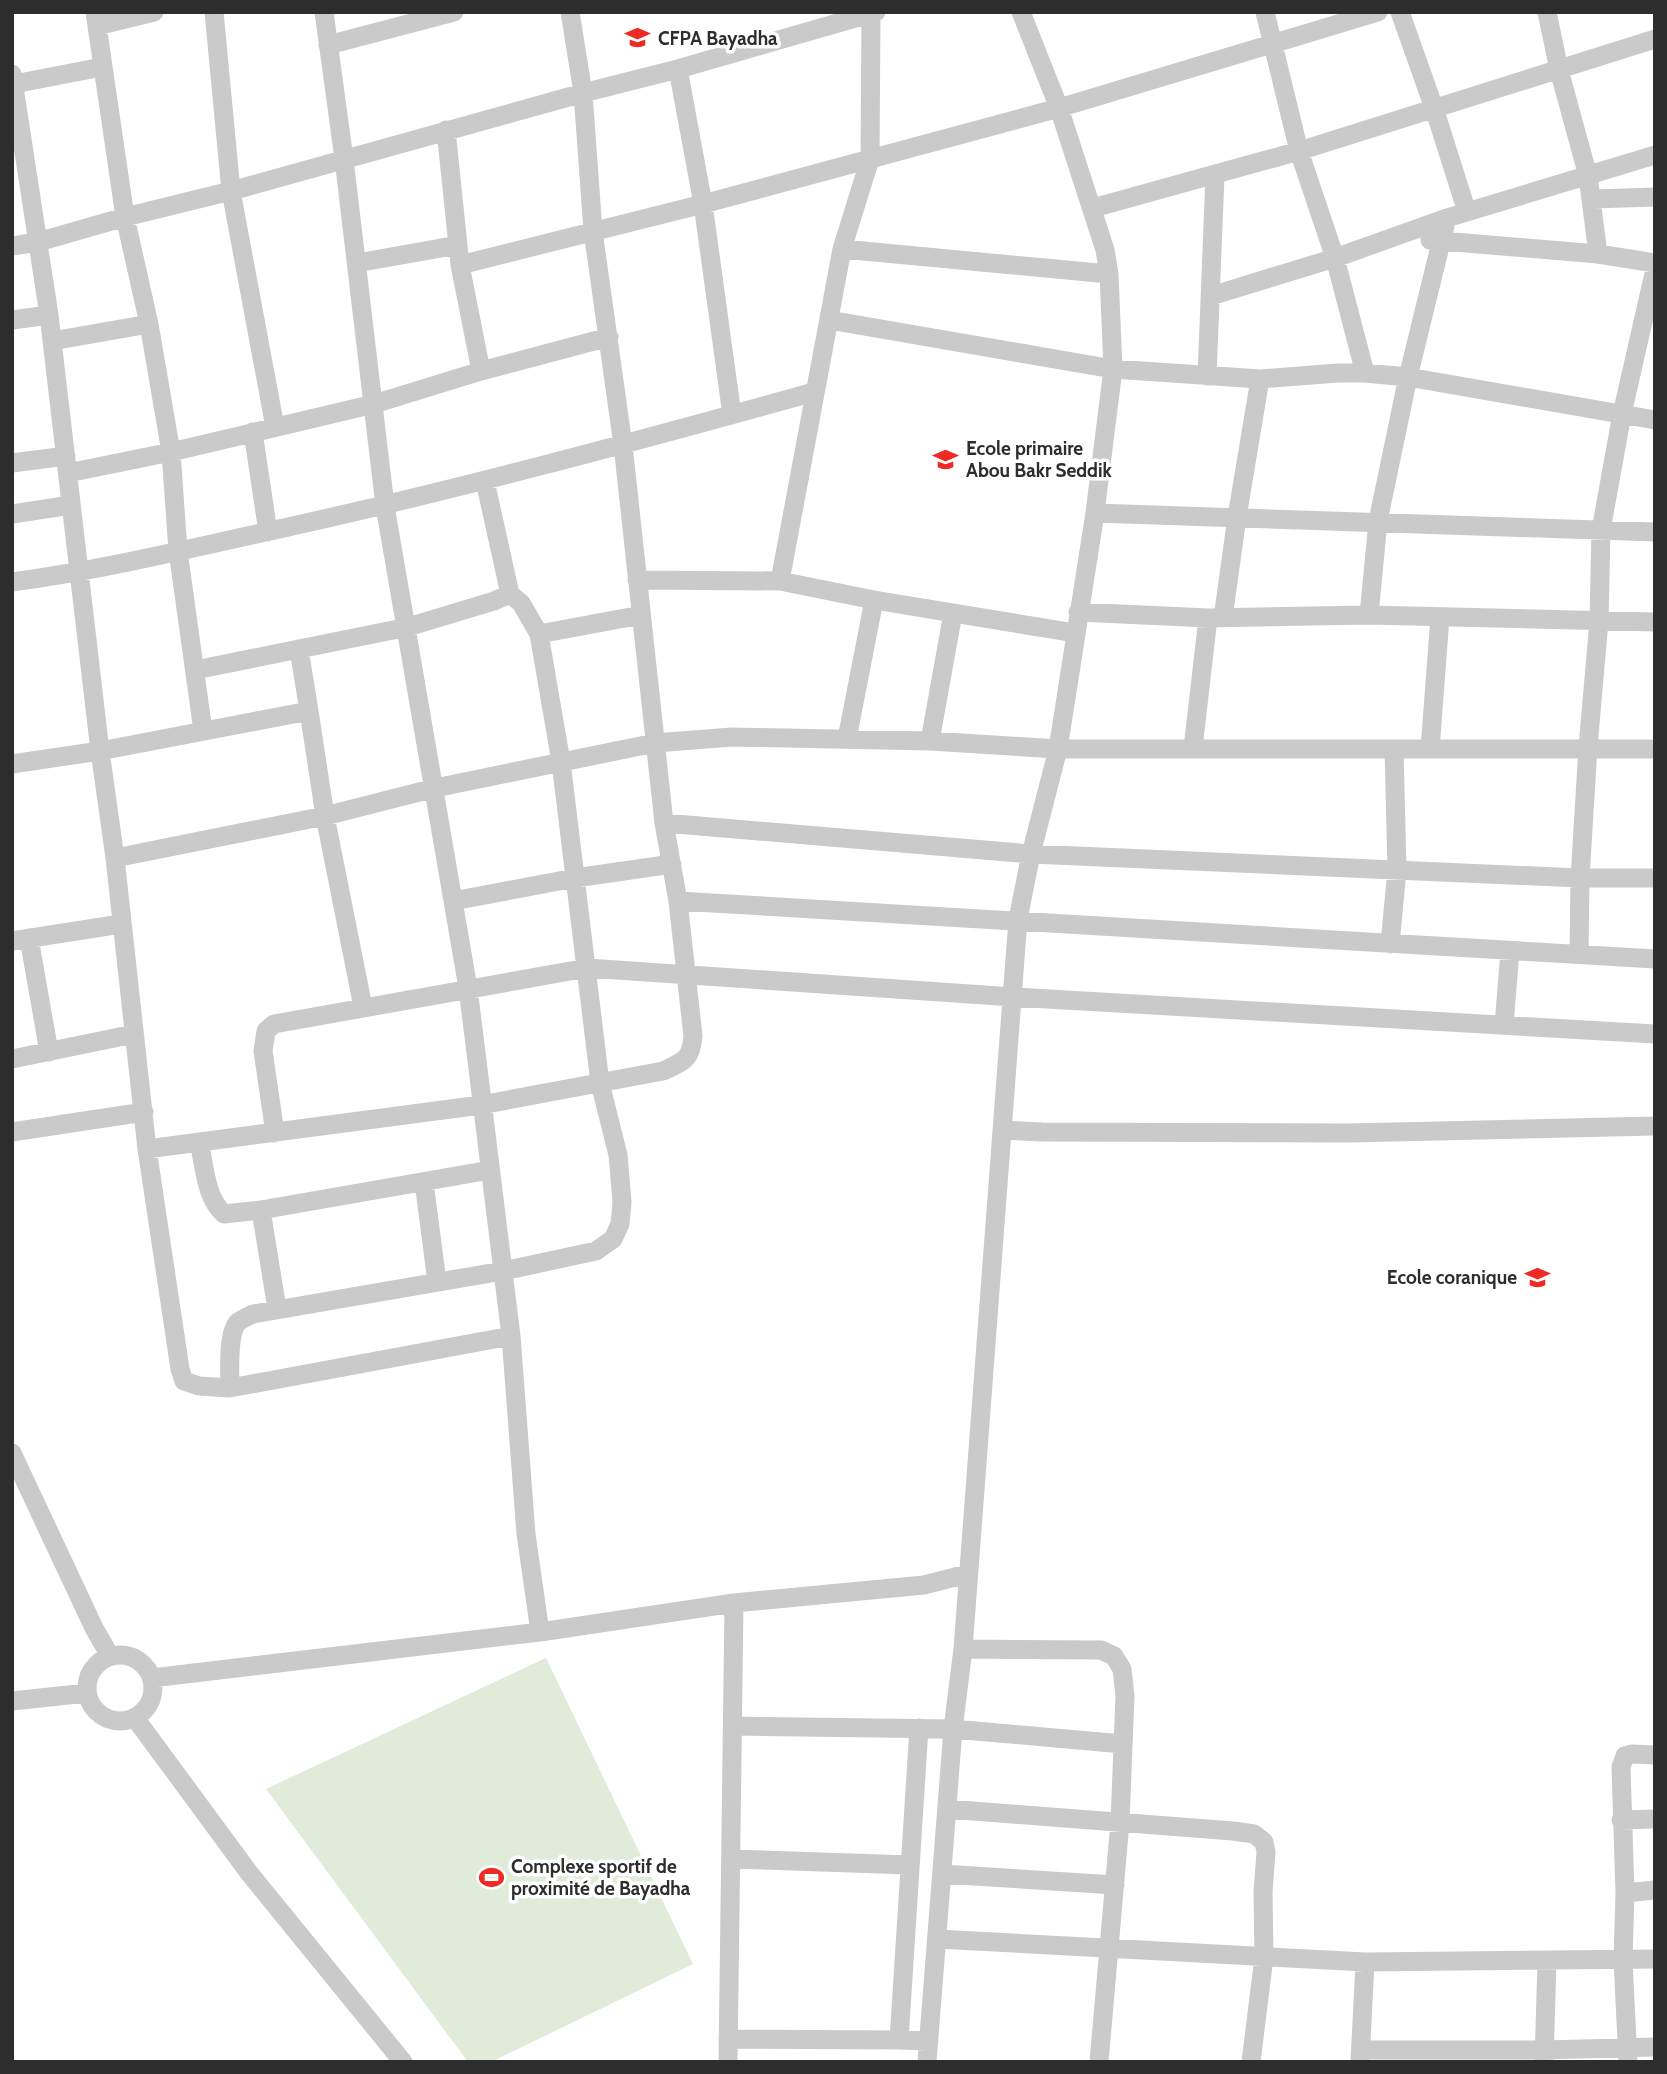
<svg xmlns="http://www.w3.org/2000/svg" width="1667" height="2074" viewBox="0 0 1667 2074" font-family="Cabin,sans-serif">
<rect width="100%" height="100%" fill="#fff"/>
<path fill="#e1ebd9" d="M546 1658 693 1964 491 2062H468L266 1789Z"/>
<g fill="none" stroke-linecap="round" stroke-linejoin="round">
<path stroke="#cacaca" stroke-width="19" d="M95 12 125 217 149 324 171 452 178 551 203 731
M214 12 231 191 275 427
M324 12 344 159 385 506 468 988 511 1336 526 1534 540 1632
M1265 12 1299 151 1335 258 1365 373
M1400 12 1434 108 1467 212
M1547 12 1559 70 1588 176 1598 254
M871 13 870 159 842 249 780 581 874 600 1075 633
M97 26 154 12
M328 45 454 12
M678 69 703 204 732 415
M12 74 49 315 12 320
M14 84 102 67
M446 130 460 265 481 371
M1592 199 1655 197
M1093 208 1299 151 1655 39
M1430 240 1598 254 1655 263
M12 246 38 242 125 217 231 191 583 93 678 69 876 12
M842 249 1109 274
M357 263 458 245
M460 265 703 204 1059 108 1378 12
M1211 296 1335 258 1447 218 1655 155
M49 315 100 751 115 858 147 1149 180 1369 184 1381 199 1386 230 1388 511 1336
M829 320 1113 369 1260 379 1338 373H1365L1408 377 1655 420
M52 341 149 324
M1207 376 1215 176
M253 432 268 532
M12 463 66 456
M68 473 171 452 374 404 481 371 609 337
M485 481 510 594
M1095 513 1655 532
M12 514 71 505
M637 580 780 581
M12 582C93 571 172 553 252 535 441 494 627 444 814 392
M1078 612 1208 618 1369 615 1655 622
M1369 615 1378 521 1408 377 1447 218
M1223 618 1237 517 1260 379
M539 634 641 615
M299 649 309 711
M195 670 408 627 494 601 510 594 521 603 539 634 561 762 600 1083 618 1155 622 1202 620 1224 613 1239 596 1251 503 1271 253 1314C249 1316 242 1319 238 1322 227 1334 230 1372 230 1388
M847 739 874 600
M930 741 953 613
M1193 748 1208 618
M1430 749 1440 617
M12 764 100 751 309 711 325 816 363 1007
M664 823 1031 854 1580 878H1655
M115 858 325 816 435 788 655 743 732 737 930 741 1058 749H1655
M453 901 575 878 672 864
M678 901 1655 959
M29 938 49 1052
M12 941 121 924
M1390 944 1397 870 1394 749
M1579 954 1580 878 1588 747 1599 621 1601 530 1622 414 1655 269
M1504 1025 1510 951
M12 1059 134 1034
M1002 1130 1042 1132 1349 1133 1655 1126
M12 1132 144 1112
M275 1133 263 1051 266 1031 274 1024 587 968 1014 997 1655 1034
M199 1143C205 1166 205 1197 224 1214L261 1210 490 1170
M147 1149 481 1105 663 1071C684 1061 691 1060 693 1036L678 901 664 823 623 445 593 231 583 93 570 12
M424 1182 437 1282
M261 1210 277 1309
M12 1453 94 1628 110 1656
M963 1649 1101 1650 1114 1656 1122 1669 1125 1696 1120 1822 1099 2062
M87 1688a33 33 0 1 1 66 0a33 33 0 1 1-66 0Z
M152 1678 540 1632 734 1603 924 1585 967 1574
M12 1701 87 1693
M135 1718 250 1874 403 2062
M733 1726 953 1729 1123 1744
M919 1728 899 2040 929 2041
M947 1809 1233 1831 1254 1834 1264 1842 1266 1852 1263 1892 1264 1957 1251 2062
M1621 1820 1655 1819
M732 1859 910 1865
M942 1874 1115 1885
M1625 1893 1655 1890
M937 1939 1365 1962
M728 2039 899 2040
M1361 2050H1544L1655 2047
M728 2062 734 1603
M927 2062 953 1729 963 1649 1018 919 1031 854 1058 749 1095 513 1113 369 1109 274 1105 250 1059 108 1021 12
M1360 2062 1365 1962 1655 1959
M1544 2062 1547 1961
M1628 2062 1623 1960 1625 1893 1621 1767 1625 1756 1632 1754 1655 1755"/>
</g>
<defs>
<symbol id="university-bare" viewBox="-9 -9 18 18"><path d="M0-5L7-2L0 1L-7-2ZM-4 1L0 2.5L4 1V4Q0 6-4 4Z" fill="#ef2923" stroke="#fff" stroke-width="2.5" paint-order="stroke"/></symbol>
<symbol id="school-bare" viewBox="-9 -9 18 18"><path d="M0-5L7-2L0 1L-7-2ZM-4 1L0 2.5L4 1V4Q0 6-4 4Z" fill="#ef2923" stroke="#fff" stroke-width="2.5" paint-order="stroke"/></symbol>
<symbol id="stadium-bare" viewBox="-9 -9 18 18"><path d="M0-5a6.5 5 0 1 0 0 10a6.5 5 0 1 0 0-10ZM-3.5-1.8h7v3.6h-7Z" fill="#ef2923" stroke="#fff" stroke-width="2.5" paint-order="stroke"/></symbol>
</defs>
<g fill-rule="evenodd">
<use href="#university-bare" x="620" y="20" width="35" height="35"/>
<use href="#school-bare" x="928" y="442" width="35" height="35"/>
<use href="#school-bare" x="1520" y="1260" width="35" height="35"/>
<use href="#stadium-bare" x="474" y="1860" width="35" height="35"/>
</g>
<g text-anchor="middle" stroke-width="7" stroke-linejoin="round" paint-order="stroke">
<g font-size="19" font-weight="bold" fill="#2d2d2d" stroke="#fff" text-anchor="start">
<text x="658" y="45">CFPA Bayadha</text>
<text x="966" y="455">Ecole primaire<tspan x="966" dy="22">Abou Bakr Seddik</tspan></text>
<text x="1517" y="1284" text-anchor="end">Ecole coranique</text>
<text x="511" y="1873">Complexe sportif de<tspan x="511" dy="22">proximité de Bayadha</tspan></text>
</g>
</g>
<rect width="1667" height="2074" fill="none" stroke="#2d2d2d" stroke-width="28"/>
</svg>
